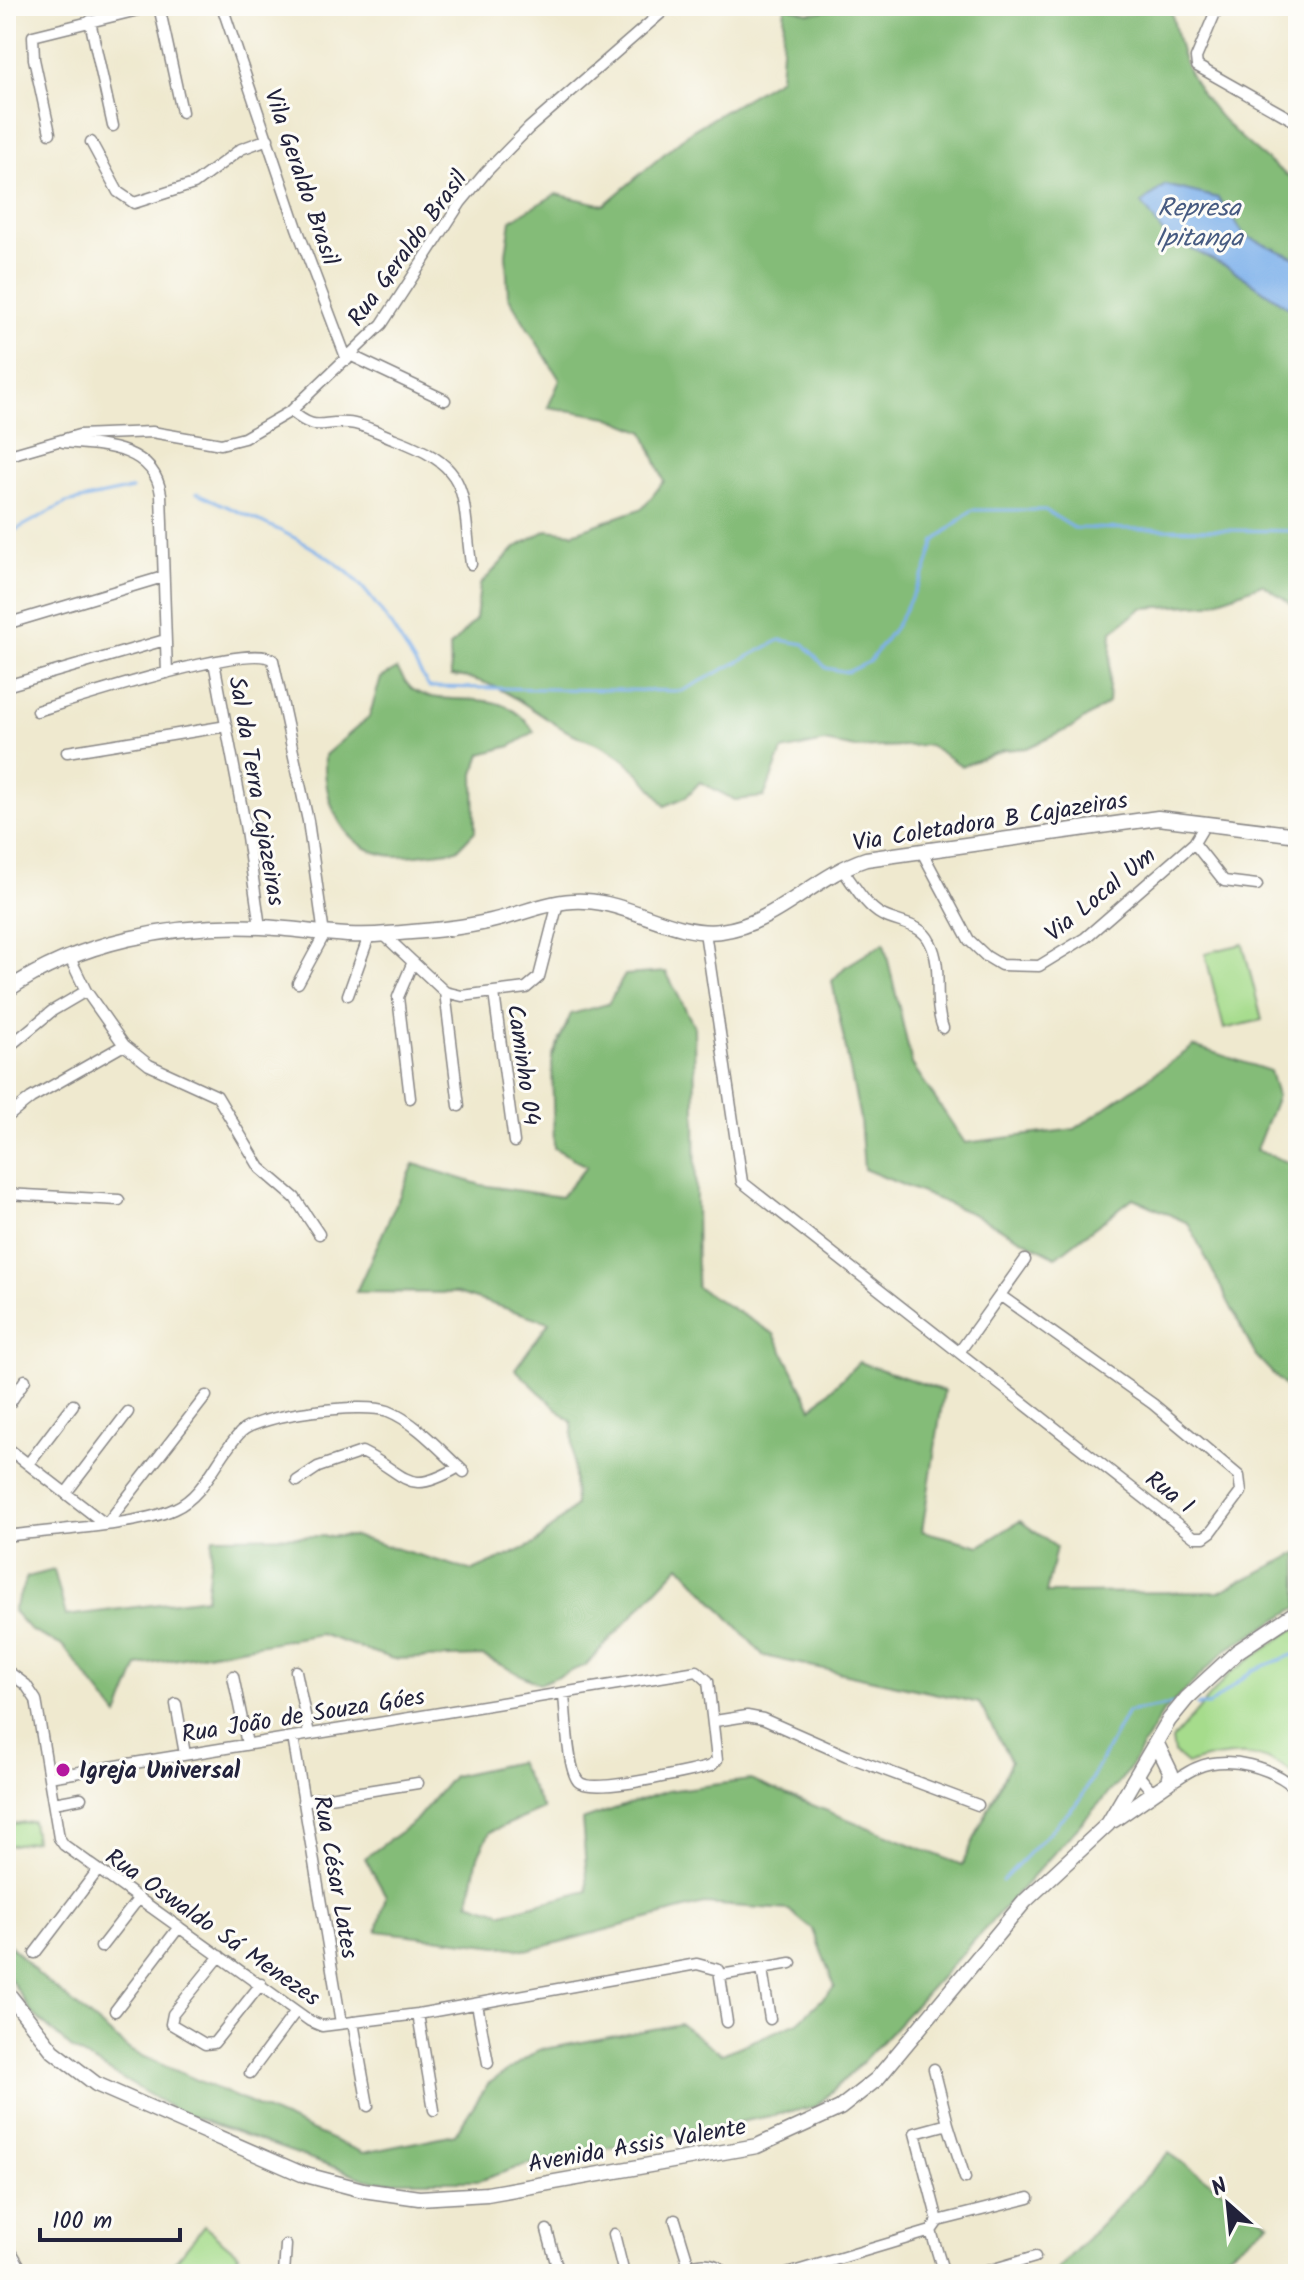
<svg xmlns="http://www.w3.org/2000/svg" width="1304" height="2280" viewBox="0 0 1304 2280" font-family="Kalam,sans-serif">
<rect width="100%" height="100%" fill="#fdfcf7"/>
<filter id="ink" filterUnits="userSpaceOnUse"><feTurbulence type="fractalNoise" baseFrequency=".0125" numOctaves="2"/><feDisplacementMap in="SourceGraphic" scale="16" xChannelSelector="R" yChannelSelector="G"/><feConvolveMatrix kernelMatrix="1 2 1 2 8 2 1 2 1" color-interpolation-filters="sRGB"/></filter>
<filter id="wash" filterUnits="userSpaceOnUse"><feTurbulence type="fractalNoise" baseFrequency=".006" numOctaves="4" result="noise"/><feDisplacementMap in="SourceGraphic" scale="32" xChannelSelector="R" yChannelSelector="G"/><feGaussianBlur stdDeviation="1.8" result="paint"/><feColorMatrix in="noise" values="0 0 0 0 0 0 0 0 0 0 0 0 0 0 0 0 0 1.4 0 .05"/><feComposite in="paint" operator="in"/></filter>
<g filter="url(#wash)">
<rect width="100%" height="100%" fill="#efe9cf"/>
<path fill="#a6dc8c" stroke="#647f64" stroke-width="2" d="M1243 944 1262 1020 1224 1029 1205 953Z
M1298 1626V1779C1267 1746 1225 1753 1187 1764L1174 1753 1172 1740 1229 1674Z
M32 1821 35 1841 6 1846V1825Z
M204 2226 239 2255 224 2274H165Z"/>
<path fill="#84bc78" stroke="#536f5a" stroke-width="2" d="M785 6 809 13 857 6H1170C1174 22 1177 39 1182 55 1200 109 1254 151 1298 184V259L1245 236 1218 198 1165 236 1230 268 1298 314V608L1262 584 1209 604 1142 608 1112 631 1108 703 1073 727 1027 748 1004 750 962 766 929 745 856 748 824 742 782 751 764 797 735 800 700 782 686 797 665 806C651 786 634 764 613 752 599 743 582 739 567 731 527 709 499 678 451 676L450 647 476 619 480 585 515 548 547 530 573 533 643 508 664 481 644 432 608 417 548 407 560 380 508 296 506 254 511 220 556 194 604 205 691 131 780 78Z
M397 669C401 674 406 684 412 689 447 713 501 679 534 732L511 746 481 754 474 774 475 831 457 850C437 852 415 857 395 856 342 852 323 802 325 755L369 717 381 678Z
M884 943 912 1064 965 1143 1075 1129 1194 1046 1270 1071 1277 1096 1256 1150 1298 1166V1400L1256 1356 1188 1223 1133 1198 1056 1257 975 1215 864 1169 860 1119 832 981 845 967Z
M666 972 694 1026 697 1287 774 1334 812 1408 859 1362 944 1391 922 1531 980 1546 1020 1521 1056 1547 1046 1593 1219 1592 1298 1553V1607L1226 1650 1163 1712 1127 1773 864 2061 815 2107 525 2165 478 2181H373L177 2111 72 2049 31 2012 6 1972V1935L7 1942 38 1974 131 2051 363 2153 455 2134 488 2084 539 2050 680 2024 722 2054 798 2022 835 1987 813 1930 789 1910 704 1904 530 1950 377 1931 386 1896 365 1858 414 1822 453 1776 518 1762 543 1809 490 1832 478 1856 469 1902 503 1913 588 1891 582 1820 667 1791 750 1780 962 1865 1011 1761 979 1703 764 1656 680 1565 586 1665 539 1684 483 1656 393 1659 320 1634 138 1666 118 1716 63 1646 31 1631 13 1611 27 1577 54 1570 66 1616 206 1598 213 1537 353 1536 473 1571 535 1544 575 1506 572 1423 515 1369 549 1322 457 1293 356 1292 414 1164 481 1185 561 1197 587 1166 554 1148 552 1057 571 1014 608 1004 625 975Z
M1169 2153 1269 2223 1202 2274H1053Z"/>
<path fill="#7eb1eb" stroke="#506a93" stroke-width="2" d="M1165 185 1218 198 1245 236 1298 259V314L1230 268 1165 236 1142 203Z"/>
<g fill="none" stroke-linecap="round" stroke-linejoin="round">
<path stroke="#7eb1eb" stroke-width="3" d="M197 493C245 516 304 536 346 571 376 596 408 653 429 687L682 691 780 640 804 644 826 668 847 672 869 662 897 624 926 570 935 541 972 510H1045L1074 528 1298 531
M6 535 66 503 132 489
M1197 1705H1209L1253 1670 1298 1653
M1002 1881 1080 1800 1127 1712 1174 1704"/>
</g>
</g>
<g filter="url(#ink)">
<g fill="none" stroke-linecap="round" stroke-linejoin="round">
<defs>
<path id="minor" d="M159 6 182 112
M222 6 297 228 347 360
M1218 6 1196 58 1197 66 1298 123
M90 21 113 126
M50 133 34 59 33 36 154 6
M91 142 118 192 134 203 194 184 241 149 268 139
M352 356 445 400
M291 411C317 433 319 421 348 423 364 424 381 434 395 439 473 468 461 491 471 564
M63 442C102 445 154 446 161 494L167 673
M6 456 79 435 152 432 221 444 244 438 291 411 382 324 461 202 486 172 529 128 669 6
M6 624 163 577
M214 662 246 830 260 927
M6 686 165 640
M37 711C74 700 250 641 273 660L308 821 324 935 298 983
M67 752 227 726
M1194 843 1224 881 1257 885
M922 852 969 940 986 956 1001 965 1039 966 1085 938 1194 843 1206 823
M841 868C853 883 865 906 882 915 899 924 921 923 930 942 944 969 932 1000 943 1028
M705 932 742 1182 1194 1537H1204L1211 1532 1241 1492 1239 1476 1153 1404 1001 1296
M384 935 445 992 462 996 526 988 539 977 558 903
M70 958 86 991 124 1045 149 1065 217 1096 260 1168 295 1198 319 1234
M445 992 459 1106
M494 993 514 1142
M348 995 369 936
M6 1049 52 1011 86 991
M410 1098 398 997 412 964
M6 1118 31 1098 124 1045
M6 1194 119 1200
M960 1351 1025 1260
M6 1409 25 1380
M6 1447 104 1523
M28 1464 73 1405
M297 1481 318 1467 362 1452C409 1475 405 1498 459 1467
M66 1493 128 1412
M108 1522 206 1396
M6 1536C49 1530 137 1526 174 1509 206 1495 217 1456 241 1432 259 1414 364 1402 388 1411 416 1422 442 1452 464 1472
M6 1670 26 1685 36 1700 59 1838 64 1845 310 2021 322 2026 418 2014 697 1964 719 1970 727 2022
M296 1671 309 1734
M233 1676 247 1744
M176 1704 185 1754
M715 1721 747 1716 763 1719 847 1756 978 1805
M293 1737 341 2023
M1138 1775 1150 1789H1156C1170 1786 1182 1774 1196 1768 1229 1754 1272 1767 1298 1790
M49 1777 697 1671 708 1681 717 1760 711 1766 700 1769C680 1773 590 1795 578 1781 567 1767 566 1713 564 1695
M303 1801 418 1783
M54 1803 81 1798
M101 1947 139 1898
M35 1953 98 1870
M220 1956 173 2014 171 2024 205 2044 214 2043 261 1984
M762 1969 770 2019
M721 1975 791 1963
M477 2004 488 2063
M115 2011 179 1927
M418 2014 434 2110
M353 2022 368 2106
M934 2069 948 2124
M250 2073 296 2011
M675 2220 689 2266
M938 2221 1029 2198
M547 2230 559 2274
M931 2231 938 2221 915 2133 948 2124 965 2178
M931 2231 944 2274
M614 2234 624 2274
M284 2274 286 2245
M336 2274 337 2271
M662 2274C683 2268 710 2254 726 2274
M787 2274 931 2231
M977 2274 1035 2257"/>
<path id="secondary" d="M6 991C78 941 175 923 261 927 305 929 345 939 388 934 422 931 458 929 491 921 522 914 553 899 585 901 631 903 676 937 721 931 776 924 814 876 866 859L1158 818 1298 835
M1114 1820 1169 1782 1171 1773 1156 1742
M6 1991 53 2051 96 2084 302 2174 363 2190 419 2198 487 2194 757 2146 840 2108 877 2079 1025 1901 1108 1824 1169 1720 1187 1698 1238 1651 1298 1611
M6 2247 22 2274"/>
</defs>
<use href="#minor" stroke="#888685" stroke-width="13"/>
<use href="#secondary" stroke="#888685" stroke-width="17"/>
<use href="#minor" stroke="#fff" stroke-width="10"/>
<use href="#secondary" stroke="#fff" stroke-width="14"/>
</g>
</g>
<circle fill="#b5179e" stroke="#fdfcf7" stroke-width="3" cx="63" cy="1770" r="8"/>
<g text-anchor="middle" stroke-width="6" stroke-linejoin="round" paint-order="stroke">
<g font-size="24" fill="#22223b" stroke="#fdfcf7">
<text transform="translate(302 177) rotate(71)" y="8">Vila Geraldo Brasil</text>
<text transform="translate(407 248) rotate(-54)" y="8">Rua Geraldo Brasil</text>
<text transform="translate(257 791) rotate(80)" y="8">Sal da Terra Cajazeiras</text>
<text transform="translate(990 821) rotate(-9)" y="8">Via Coletadora B Cajazeiras</text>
<text transform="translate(1100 894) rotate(-39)" y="8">Via Local Um</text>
<text transform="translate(524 1065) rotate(82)" y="8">Caminho 04</text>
<text transform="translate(1170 1492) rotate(38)" y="8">Rua I</text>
<text transform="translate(303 1715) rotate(-9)" y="8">Rua João de Souza Góes</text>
<text transform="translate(336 1877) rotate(80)" y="8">Rua César Lates</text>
<text transform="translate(213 1927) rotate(35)" y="8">Rua Oswaldo Sá Menezes</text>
<text transform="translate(637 2145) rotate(-10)" y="8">Avenida Assis Valente</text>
</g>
<g font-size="24" font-weight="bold" fill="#22223b" stroke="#fdfcf7" text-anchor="start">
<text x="79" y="1778">Igreja Universal</text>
</g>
<g font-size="26" font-style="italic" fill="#475b81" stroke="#fdfcf7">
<text x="1199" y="216">Represa<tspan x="1199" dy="30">Ipitanga</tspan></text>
</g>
</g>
<rect width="1304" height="2280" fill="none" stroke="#fdfcf7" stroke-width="32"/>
<g transform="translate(1228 2204) rotate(333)" stroke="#fdfcf7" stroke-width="6" paint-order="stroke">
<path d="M0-6L14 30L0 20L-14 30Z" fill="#22223b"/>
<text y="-12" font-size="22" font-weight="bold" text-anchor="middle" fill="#22223b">N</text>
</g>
<path d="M40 2228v12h140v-12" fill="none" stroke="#22223b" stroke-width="4"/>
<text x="52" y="2228" font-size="24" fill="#22223b" stroke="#fdfcf7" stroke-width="6" paint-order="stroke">100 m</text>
</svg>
